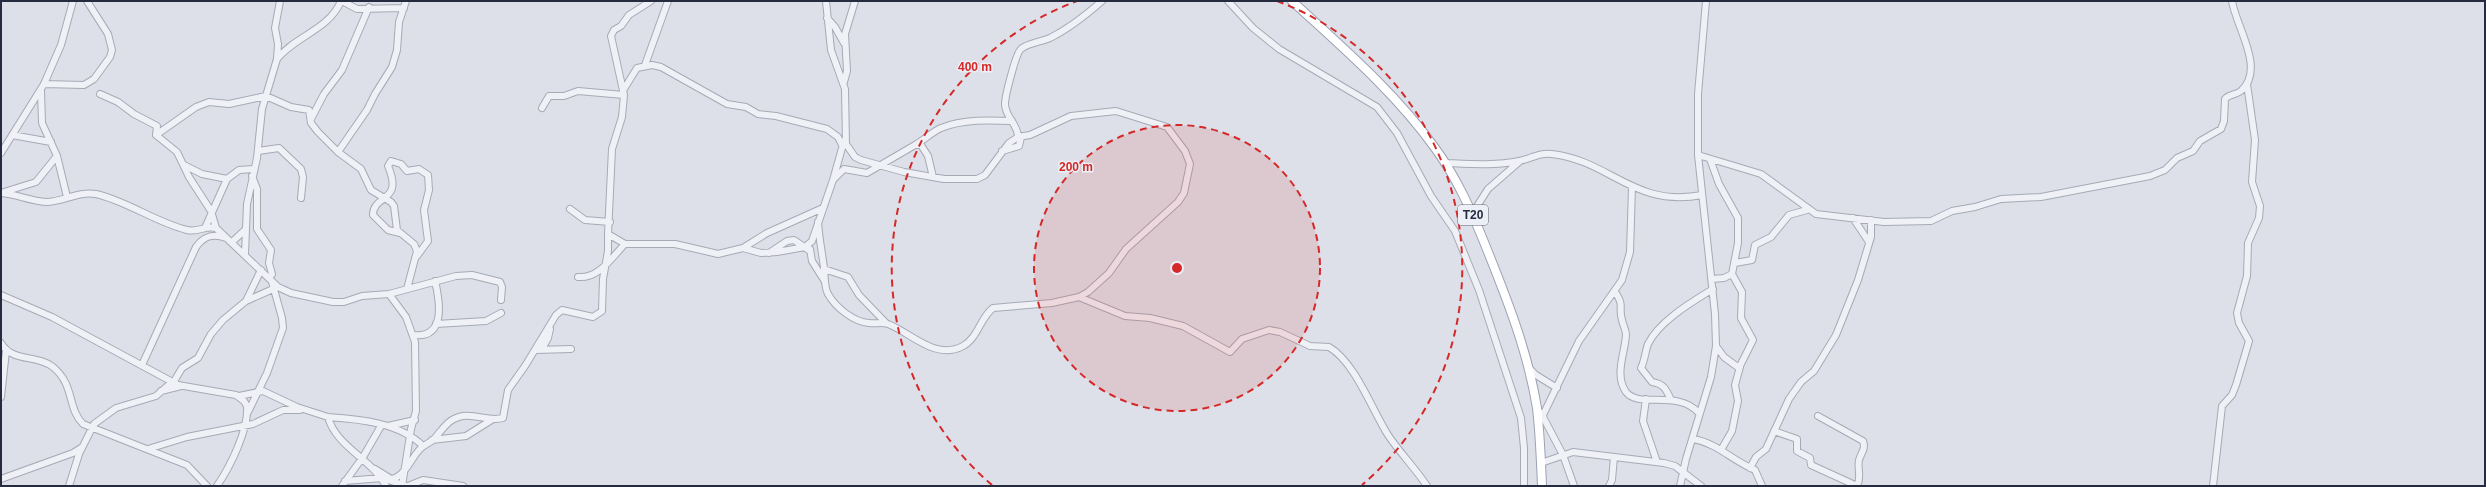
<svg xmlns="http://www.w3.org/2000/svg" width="2486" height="487" viewBox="0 0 2486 487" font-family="Arial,sans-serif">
<rect width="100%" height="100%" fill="#dde0e8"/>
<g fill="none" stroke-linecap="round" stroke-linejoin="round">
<defs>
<path id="minor" d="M342 1 357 9 404 8
M651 1 629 15 621 26 614 30 611 36 624 95 622 117 612 149 608 234 625 244H675L718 254 743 248 761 253 777 252 805 247 812 241 833 180 844 169 867 173 915 145H921L928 156 933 177
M1228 1 1253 28 1279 49 1377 107 1397 133 1431 196 1455 231 1479 290 1521 418 1524 448V486
M827 18 835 27 844 43
M277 59C295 36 329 30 341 1
M645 65 668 1
M844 82 847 71 845 34 855 1
M44 84 84 85 94 79 110 57 112 50 108 34 87 1
M624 89 637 68 652 65 661 67 727 104 746 107 758 114 776 116 827 129 838 137 842 145
M41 91 42 123 57 156 67 197
M100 94 118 102 134 114 157 126 156 135 177 152 189 177 211 211 216 228
M542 108 549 96H564L578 91 624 95
M311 119 324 94 342 70 369 7
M12 135 51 142
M156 135 196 107 209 102 229 104 266 96 291 107 309 110 311 123 318 132 338 152 361 169 371 190 391 202 394 206 397 230 414 244 417 251 407 289
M1018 137C1018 124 1005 117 1005 104 1005 96 1016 53 1021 49 1028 43 1041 42 1050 38 1070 28 1085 16 1102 1
M915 145C924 140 932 132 941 128 963 119 989 120 1012 121
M258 151 279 148 301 169 303 177 301 198
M1002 151 1019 146 1021 137
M338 152 367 110 375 94 392 67 397 50 399 22 406 1
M1 153 44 84 61 45 73 1
M1698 155 1761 174 1816 214 1884 222 1931 221 1952 211 1975 207 2001 199 2041 197 2150 176 2165 170 2177 158 2193 151 2200 141 2221 129 2224 121 2225 99C2229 94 2236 95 2241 91 2266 69 2236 27 2232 1
M1710 159 1719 184 1738 218V243L1732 274 1724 278 1712 279
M1446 163C1469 164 1496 166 1519 161 1531 159 1539 152 1552 154 1611 161 1634 208 1702 195
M184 165 202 174 227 179
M252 176 257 189V229L271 250 269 263 272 274 269 278
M833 180 844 141
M4 192 36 182 57 156
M1 193C16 194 30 201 46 202 64 202 77 191 96 194 127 201 155 222 187 230 198 233 205 225 216 228L278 287 291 293 333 302H344L362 296 389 294 456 276 472 275 500 282 502 287 501 300
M570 209 585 220 610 222
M1472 214 1488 189 1519 162
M1853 218 1869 242
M818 222C819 238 822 252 824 268 825 277 824 286 828 294 836 308 854 322 869 323 875 324 882 322 888 324 910 332 935 361 963 346 978 338 980 318 993 308L1052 303 1079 297 1088 292 1109 273 1126 249 1178 202 1184 193 1190 164 1185 151 1167 127 1116 111 1071 116 1030 135 1018 137 1009 143 985 175 977 179H944L904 172 861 160 855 157 846 144 845 89 831 50 826 1
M205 228 227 179 239 170 254 169
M400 233 388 230 373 215C373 194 404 203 388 166L391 161 401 164 407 171 419 169 428 175 429 190 424 210 428 241 417 256
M232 242 245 230
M743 248 767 233 823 208
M810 249 812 261 824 280
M769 253 787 241 794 240 810 251
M245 254 247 204 257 158 262 109 277 59 278 44 275 28 280 1
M1735 263 1752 260 1755 245 1771 237 1789 215 1807 210
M824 269 848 277 859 295 886 323
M578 277C599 279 612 257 625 244
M1615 292C1625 306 1618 307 1622 320 1623 326 1626 329 1626 335 1625 353 1614 375 1626 392 1639 409 1678 389 1699 413
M389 294 406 317 415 342 416 411 411 429 402 486
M1 295 52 317 178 385 236 395 244 401 247 406C249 429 230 467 217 486
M1079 297 1125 316 1150 318 1183 326 1230 352 1242 339 1269 330 1280 332 1310 346 1329 347C1355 362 1372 410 1388 435 1400 453 1415 468 1427 486
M246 301 273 289
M436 324 486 321 501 313
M413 335C446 339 440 302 435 281
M1 343C13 363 36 354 53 367 75 385 67 408 83 424L187 465 207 486
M1716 346 1724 357 1739 368 1753 340 1741 318 1742 292 1732 274
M542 349 548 338 550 329
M535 350 571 349
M142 365 196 247C204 236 213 233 226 238
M1529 368 1536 375 1557 388
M173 383 182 368 198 358 211 334 223 320 246 301 261 270
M161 391 181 386
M239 396 263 391 297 407 328 417C336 447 372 459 386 486
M1 397 6 351
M1646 399 1643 421 1657 462
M1671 400C1666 389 1664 384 1652 382L1641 368C1645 360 1645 352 1648 344 1659 321 1692 302 1713 289
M248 412 267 373 283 328 282 318 272 282
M1541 413 1563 455 1574 486
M1543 415 1579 341 1622 280 1630 252 1632 187
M1818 416 1863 441C1866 449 1861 453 1859 460 1857 470 1862 476 1857 486
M328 417C360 419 400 423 423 446
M388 426 415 420
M1774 431 1797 439V451L1810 458 1811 465 1857 486
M1693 439C1717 443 1733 461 1755 470L1762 486
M432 440 466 436 493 419
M148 449 187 437 253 424 283 410H300
M1721 450 1732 431 1738 401 1735 385 1740 367
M1541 463 1573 452 1664 463 1675 466 1701 486
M1750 468 1756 457 1766 449 1789 399 1801 382 1814 371 1836 335 1858 280 1871 237V220
M375 469 391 479C405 477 411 458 420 449 424 445 429 443 433 440 440 433 444 425 452 420 470 409 486 423 503 418L508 390 525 366 556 315 562 310 593 317 602 311 603 279 608 251V234
M1 479 73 453 81 448
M345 481 382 478 407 486
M69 486 79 454 94 424 116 408 156 396 172 382
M342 486 363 457 381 426
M408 486 423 480 463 486
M1609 486 1612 480 1614 457
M1680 486 1686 459 1711 377 1716 346 1715 314 1698 155V94L1706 1
M2213 486 2222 406 2232 395 2236 385 2249 341 2239 323 2237 313 2247 276 2248 243 2259 218 2260 206 2252 182 2255 140 2247 84"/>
<path id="major" d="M1292 1C1342 47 1395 92 1435 148 1457 178 1472 212 1486 247 1507 299 1528 352 1537 408 1540 434 1541 460 1542 486"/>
</defs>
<use href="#minor" stroke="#a6aab5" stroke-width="8"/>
<use href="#major" stroke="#9ca2b4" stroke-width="10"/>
<use href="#minor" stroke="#f0f1f6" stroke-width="6"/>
<use href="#major" stroke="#fff" stroke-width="8"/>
</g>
<circle cx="1177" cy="268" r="143" fill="#d62828" fill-opacity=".12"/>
<g fill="none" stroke="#d62828" stroke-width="2" stroke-dasharray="7 5">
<circle cx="1177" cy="268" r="143"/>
<path d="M992 485A285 285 0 0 1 1077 1M1277 1A285 285 0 0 1 1362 485"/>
</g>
<g text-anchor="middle" stroke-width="3" stroke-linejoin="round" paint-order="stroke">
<rect fill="#eceff5" stroke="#616676" stroke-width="1" x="1458" y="205" width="30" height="20" rx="3"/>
<g font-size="12" font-weight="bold" fill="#262b3f">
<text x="1473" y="219">T20</text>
</g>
</g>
<circle cx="1177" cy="268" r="6" fill="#d62828" stroke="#eceff5" stroke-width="2"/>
<g font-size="12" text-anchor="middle" font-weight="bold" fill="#d62828" stroke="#eceff5" stroke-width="3" stroke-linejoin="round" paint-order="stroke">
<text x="975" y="71">400 m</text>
<text x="1076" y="171">200 m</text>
</g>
<rect width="2486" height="487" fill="none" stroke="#262b3f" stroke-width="4"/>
</svg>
